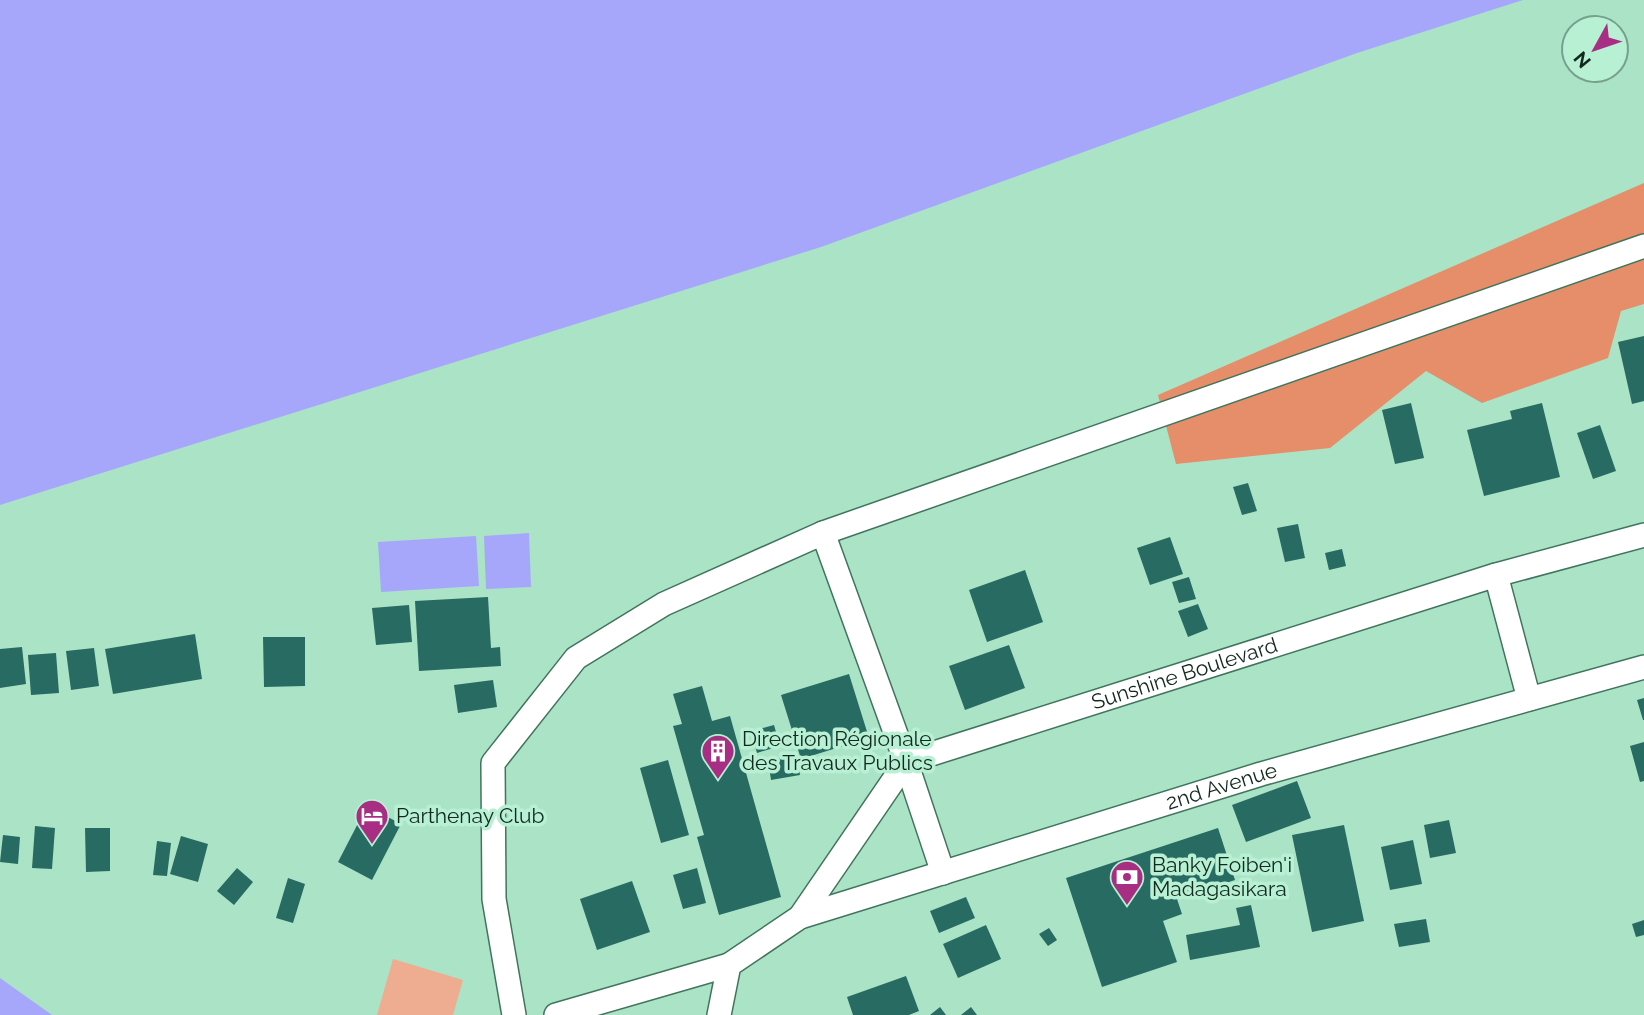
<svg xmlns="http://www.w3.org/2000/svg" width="1644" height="1015" viewBox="0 0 1644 1015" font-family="Raleway,sans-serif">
<rect width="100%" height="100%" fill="#abe3c7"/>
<path fill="#eeac91" d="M393 959 463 980 453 1015H377Z"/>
<path fill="#e68d69" d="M1644 183V304L1621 311 1608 358 1482 403 1426 371 1330 448 1176 464 1158 395Z"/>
<path fill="#a6a7fb" d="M0 0H1523L1357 53 821 247 0 505Z
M529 533 531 587 486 589 484 536Z
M476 536 479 586 381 592 378 542Z
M0 977V978L52 1015H0Z"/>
<path fill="#286b62" d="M1644 336V401L1632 404 1618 342Z
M1411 403 1424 458 1395 464 1382 410Z
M1542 403 1560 477 1484 496 1467 430 1512 419 1510 411Z
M1600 425 1616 471 1593 479 1577 433Z
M1248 483 1257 511 1242 515 1233 487Z
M1298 524 1305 558 1285 562 1277 528Z
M1170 537 1183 574 1150 585 1137 548Z
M1342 549 1346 566 1329 570 1325 553Z
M1025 570 1043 622 987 642 969 590Z
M1189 577 1196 599 1179 603 1172 582Z
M488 597 491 648 500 647 501 666 419 671 415 601Z
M1198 604 1208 629 1188 637 1178 611Z
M409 605 412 642 376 645 372 608Z
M195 634 202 679 113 694 105 649Z
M263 637H305V686L264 687Z
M1009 645 1025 688 965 710 949 666Z
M22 647 26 684 0 688V649Z
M94 648 99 686 71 690 66 651Z
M56 653 59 693 31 695 28 655Z
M849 674 869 738 801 759 781 695Z
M493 680 497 707 458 713 454 685Z
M702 686 712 721 730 716 781 897 719 915 697 837 704 835 673 726 682 724 673 694Z
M1644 698V720H1643L1637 700Z
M774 725 780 746 757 753 751 731Z
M1644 742V781L1640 782 1630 746Z
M796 755 800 775 771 780 768 760Z
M668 760 689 835 661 843 640 768Z
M1297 781 1311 818 1246 842 1232 805Z
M367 806 401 824 372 880 338 862Z
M1449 820 1456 853 1430 858 1424 825Z
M1344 825 1364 921 1312 932 1292 835Z
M35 826 55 828 52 869 32 868Z
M85 828H110V871L86 872Z
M1218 828 1235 880 1177 899 1182 914 1163 921 1177 962 1102 987 1066 878Z
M3 835 20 837 18 864 0 862Z
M181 836 208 844 198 882 170 874Z
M1413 840 1422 884 1390 890 1381 847Z
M157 841 171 843 167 876 153 875Z
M237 868 253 882 234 905 217 891Z
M697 868 706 903 683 909 673 875Z
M288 878 305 884 293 923 276 918Z
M632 881 650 932 597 950 580 899Z
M966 897 975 918 939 933 930 911Z
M1251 905 1260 947 1190 960 1186 935 1240 925 1236 908Z
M1426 919 1430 942 1399 947 1394 924Z
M1644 920V935L1636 937 1632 924Z
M986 925 1001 959 958 978 943 944Z
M1049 928 1057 940 1048 946 1039 934Z
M906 976 919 1011 909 1015H853L847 997Z
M940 1007 946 1015H930Z
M971 1007 977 1015H961Z"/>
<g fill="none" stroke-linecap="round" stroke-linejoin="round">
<defs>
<g id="minor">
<path d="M823 533 1644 246"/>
<path d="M1496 575 1529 699"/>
<path id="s1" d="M800 917 906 762 1496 575 1644 535"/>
<path d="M514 1015 494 899 493 763 576 658 664 604 823 533 906 762 943 873"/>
<path d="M556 1015 729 965"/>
<path id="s2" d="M719 1015 729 965 800 917 1261 774 1644 667"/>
</g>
</defs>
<use href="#minor" stroke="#40745c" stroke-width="26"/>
<use href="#minor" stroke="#fff" stroke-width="23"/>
</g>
<defs>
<symbol id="building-pin" viewBox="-11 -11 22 30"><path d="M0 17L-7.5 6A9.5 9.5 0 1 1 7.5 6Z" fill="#a82e83" stroke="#b8f0d4"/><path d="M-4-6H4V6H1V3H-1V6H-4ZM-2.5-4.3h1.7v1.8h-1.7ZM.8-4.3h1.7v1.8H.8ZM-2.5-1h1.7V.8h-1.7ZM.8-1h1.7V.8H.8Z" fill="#fff"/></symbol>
<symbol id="hotel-pin" viewBox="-11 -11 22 30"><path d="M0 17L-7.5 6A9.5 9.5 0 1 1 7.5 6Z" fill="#a82e83" stroke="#b8f0d4"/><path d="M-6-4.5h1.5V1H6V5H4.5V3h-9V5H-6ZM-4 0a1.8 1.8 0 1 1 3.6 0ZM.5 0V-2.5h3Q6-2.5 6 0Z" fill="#fff"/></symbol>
<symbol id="bank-pin" viewBox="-11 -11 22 30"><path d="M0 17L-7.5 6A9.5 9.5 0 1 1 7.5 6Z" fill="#a82e83" stroke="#b8f0d4"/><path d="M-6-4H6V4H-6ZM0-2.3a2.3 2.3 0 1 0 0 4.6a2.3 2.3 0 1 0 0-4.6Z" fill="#fff"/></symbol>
</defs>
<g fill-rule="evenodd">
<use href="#building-pin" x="699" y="732" width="38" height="52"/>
<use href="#hotel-pin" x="353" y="797" width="38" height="52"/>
<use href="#bank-pin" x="1108" y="858" width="38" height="52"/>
</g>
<g text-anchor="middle" stroke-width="7" stroke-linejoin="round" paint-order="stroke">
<g font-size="21" fill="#13291f" stroke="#b8f0d4">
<text dy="7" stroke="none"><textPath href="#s1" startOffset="480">Sunshine Boulevard</textPath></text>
<text dy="7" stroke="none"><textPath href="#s2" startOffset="578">2nd Avenue</textPath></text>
</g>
<g font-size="21" fill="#13291f" stroke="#b8f0d4" text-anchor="start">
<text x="742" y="746">Direction Régionale<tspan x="742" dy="24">des Travaux Publics</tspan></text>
<text x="396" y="823">Parthenay Club</text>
<text x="1152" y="872">Banky Foiben'i<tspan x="1152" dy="24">Madagasikara</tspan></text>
</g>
</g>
<g transform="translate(1595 49) rotate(230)"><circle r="33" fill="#b8f0d4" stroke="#76a08c" stroke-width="2"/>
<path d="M0-5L12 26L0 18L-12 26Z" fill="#a82e83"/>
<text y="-10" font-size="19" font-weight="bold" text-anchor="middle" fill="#13291f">N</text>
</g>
</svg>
